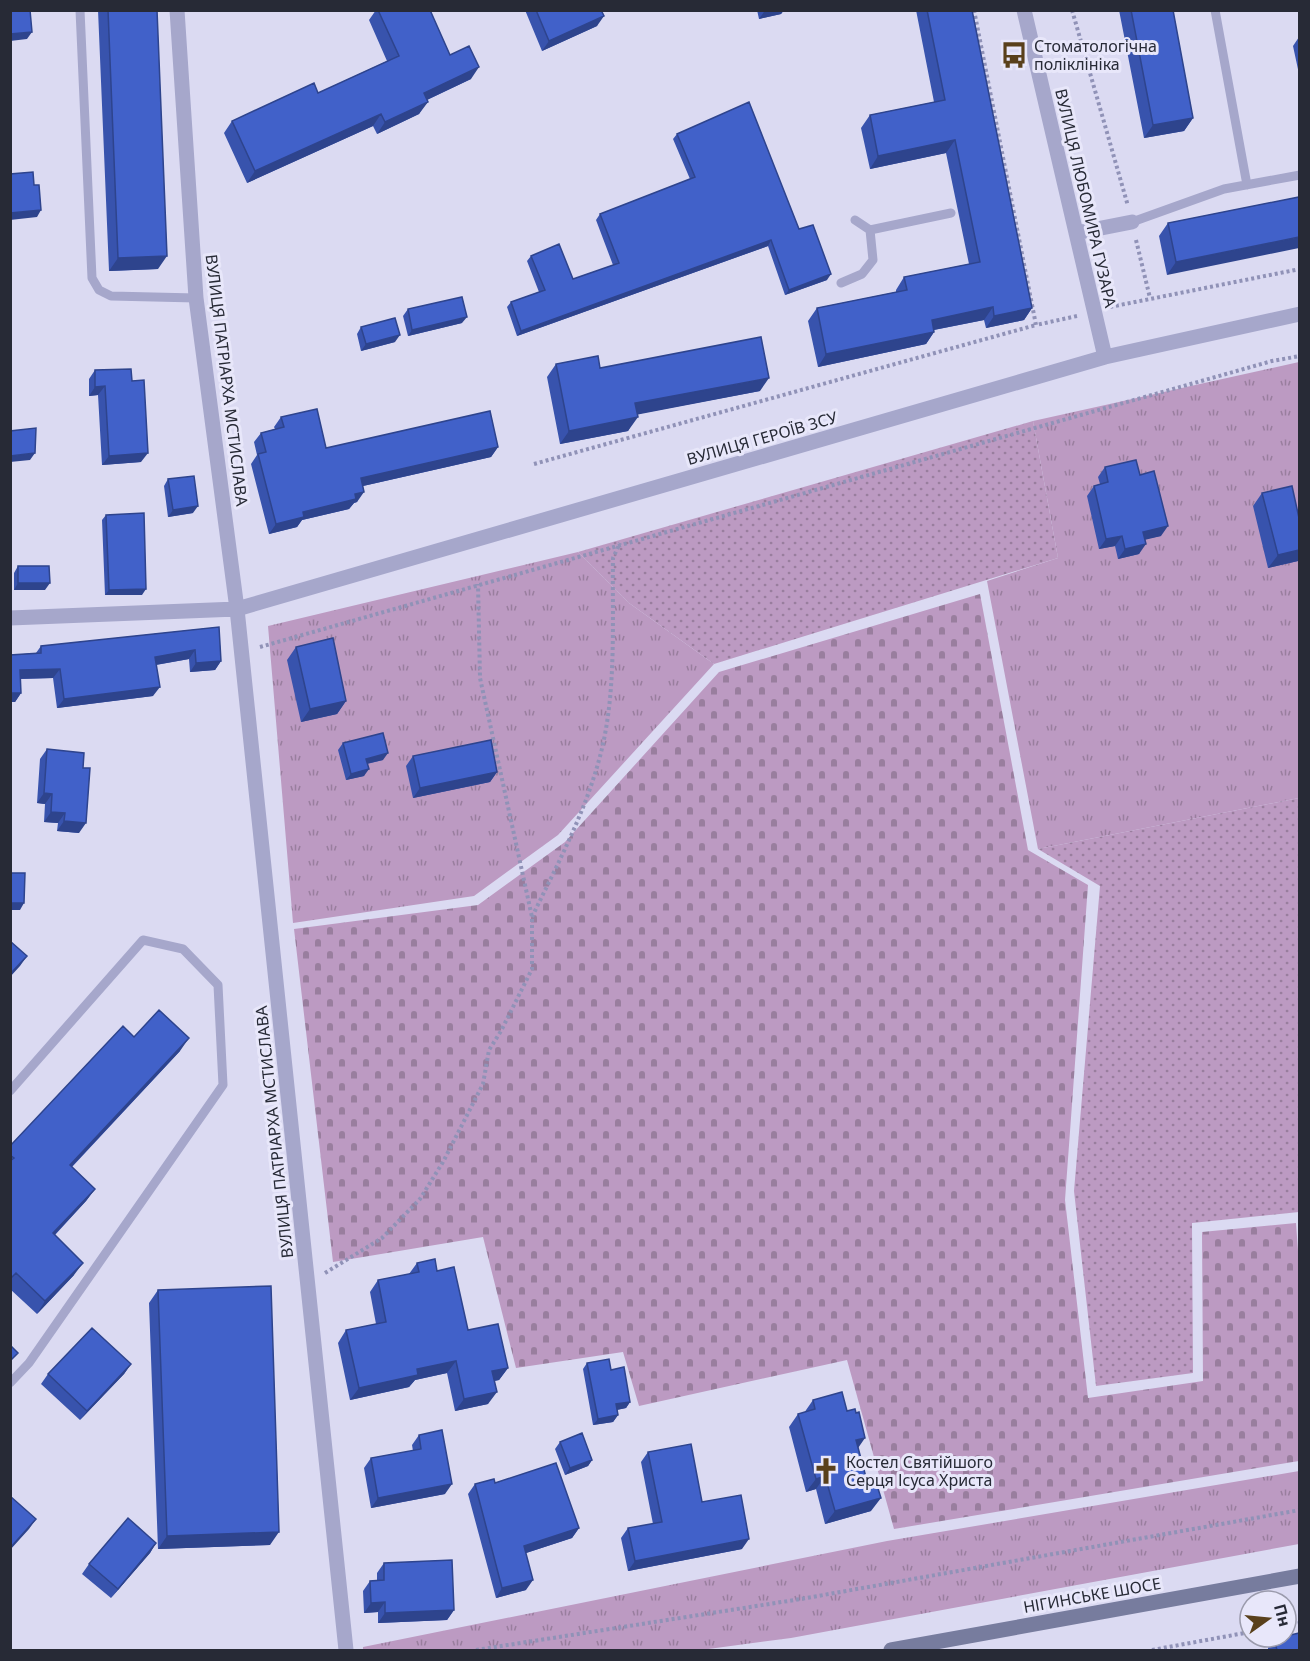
<svg xmlns="http://www.w3.org/2000/svg" width="1310" height="1661" viewBox="0 0 1310 1661" font-family="'Noto Sans',sans-serif">
<defs>
<pattern id="grass-tufts" width="24" height="20" patternUnits="userSpaceOnUse" patternTransform="scale(1.5)"><rect width="24" height="20" fill="#bc9ac2"/><path d="M3 7l-1-3M5 7V3M7 7l1-3M15 17l-1-3M17 17v-4M19 17l1-3" fill="none" stroke="#997e9e"/></pattern>
<pattern id="cemetery-stones" width="16" height="16" patternUnits="userSpaceOnUse" patternTransform="scale(1.5)"><rect width="16" height="16" fill="#bc9ac2"/><path d="M2 7V4a2 2 0 0 1 4 0v3zM10 15v-3a2 2 0 0 1 4 0v3z" fill="#997e9e"/></pattern>
<pattern id="park-dots" width="8" height="8" patternUnits="userSpaceOnUse" patternTransform="scale(1.5)"><rect width="8" height="8" fill="#bc9ac2"/><path d="M2 2h.1M6 6h.1" fill="none" stroke="#997e9e" stroke-width="1.8" stroke-linecap="round"/></pattern>
</defs>
<rect width="100%" height="100%" fill="#dbdaf2"/>
<path fill="url(#grass-tufts)" d="M1299 362V798L1038 849 987 581 1058 558 1033 421Z
M578 552 629 603 714 664 558 835 474 896 293 923 268 626Z
M1299 1471V1544L791 1638 701 1650H363V1647L887 1541Z"/>
<path fill="url(#cemetery-stones)" d="M980 594 1028 850 1088 885 1065 1200 1088 1398 1203 1381 1202 1232 1296 1223 1300 1279 1299 1461 894 1529 847 1360 639 1406 623 1352 516 1368 483 1237 333 1262 294 929 478 905 565 842 719 672Z"/>
<path fill="url(#park-dots)" d="M1033 421 1058 558 714 664 629 603 578 552Z
M1299 798V1212L1192 1223 1193 1373 1096 1386 1074 1191 1100 886 1038 849Z"/>
<g fill="none" stroke-linecap="round" stroke-linejoin="round">
<path stroke="#9092b7" stroke-width="4" stroke-dasharray="3 3" stroke-linecap="butt" d="M974 10 1036 325 1077 316
M1072 10 1128 206
M1136 240 1150 298
M1110 307 1300 269
M534 464 1036 325
M260 647 1272 361 1300 356
M532 917C557 865 584 815 599 760 617 696 612 624 613 558L620 543
M325 1273 382 1238 420 1199 443 1162 483 1084 489 1050 501 1031 532 969V917L480 678 478 584
M1286 1626 1300 1623
M476 1650 801 1599 1300 1510
M1152 1650 1250 1632"/>
<path stroke="#a6a7cb" stroke-width="9" d="M80 10 92 278 99 290 111 296 196 298
M1215 10 1247 185
M1132 222 1224 189 1300 175
M870 230 951 213
M841 283 862 274 873 260 870 230 855 220
M10 1091 143 940 183 949 218 985 223 1085 29 1363 10 1383"/>
<path stroke="#a6a7cb" stroke-width="15" d="M177 10 196 298 237 609 346 1650
M1024 10 1105 357
M1076 233 1132 222
M10 618 237 609 1105 357 1300 314"/>
<path stroke="#777c9e" stroke-width="15" d="M891 1650 1300 1576"/>
</g>
<path fill="#3853ad" d="M98 10H157L158 269 109 271Z
M376 10H430L450 55 471 79 427 100 419 114 377 134 373 126 247 183 224 133 232 121 318 93 387 61 369 20Z
M525 10H601L597 26 542 51Z
M757 10H784L781 14 759 19Z
M916 10H972L1032 308 1024 320 986 328 984 320 934 330V332L926 344 818 367 808 321 817 308 896 292V290L904 277 969 264 946 153 870 169 861 128 870 115 934 102Z
M1119 10H1173L1193 118 1184 131 1144 138Z
M1299 37V74L1293 46Z
M677 134 799 229 827 280 785 295 768 246 517 336 507 307 511 302 539 292 527 261 531 256 573 279 613 265 596 220 600 214 690 179 673 139Z
M1299 197 1167 275 1159 236 1168 223Z
M408 309 462 323 408 336 403 316Z
M361 327 395 342 361 351 357 334Z
M556 364 600 368 760 391 637 414 628 431 560 444 547 377Z
M95 370 132 381 141 462 102 465 98 395 89 396V379Z
M281 417 326 448 498 447 491 457 363 486 357 502 354 503 349 509 302 520 297 527 269 534 251 464 257 455 254 442 261 433 275 429 274 427Z
M1105 467 1140 475 1161 536 1145 539 1139 554 1118 559 1115 546 1099 549 1087 496 1094 486 1100 484 1098 477Z
M168 479 193 513 168 517 164 486Z
M1262 493 1298 561 1268 568 1253 506Z
M106 515 142 595H105L102 520Z
M18 566 45 590H14V573Z
M219 627 221 661 215 670 190 672 189 659 156 665 153 696 57 708 53 678 20 679 21 693 15 702H10V655L36 653 41 646Z
M296 647 346 701 337 714 301 722 287 660Z
M343 743 383 760 367 764 364 776 346 780 338 750Z
M47 749 83 768 79 833 57 831 58 823 44 822 45 804 37 803 40 759Z
M413 756 497 772 490 782 413 798 406 766Z
M134 1037 180 1051 72 1167 95 1189 86 1201 55 1235 74 1275 37 1314 10 1289V1146Z
M417 1263 437 1271 468 1330 508 1368 499 1380 494 1381 488 1404 455 1411 447 1373 415 1380 409 1387 350 1400 338 1343 346 1330 376 1324 370 1292 378 1280 409 1274Z
M158 1290 270 1545 158 1549 149 1303Z
M587 1363 611 1370 630 1402 626 1408 617 1410 618 1415 613 1422 593 1425 583 1369Z
M131 1364 124 1374 80 1420 41 1384 48 1374Z
M813 1400 858 1448 871 1511 825 1524 816 1489 806 1492 789 1427 798 1414 804 1413Z
M419 1435 445 1494 371 1508 364 1468 371 1458 413 1451 412 1445Z
M560 1442 592 1460 588 1466 565 1475 555 1449Z
M648 1452 702 1502 742 1549 628 1571 621 1538 628 1528 653 1524 641 1462Z
M495 1483 579 1528 572 1538 526 1553V1590L496 1598 468 1494 475 1484Z
M156 1543 150 1553 111 1598 82 1574 89 1564Z
M384 1563 454 1610 447 1620 378 1623V1612L364 1613 363 1591 370 1581H377V1573Z
M1274 1639 1299 1650H1268V1648Z"/>
<path fill="#2e448d" d="M771 10H784L781 14 759 19 764 12Z
M604 16 597 26 542 51 549 41Z
M32 32 27 39 10 41V34Z
M479 67 471 79 416 105 424 93Z
M428 102 419 114 377 134 385 122Z
M381 114 373 126 247 183 255 171Z
M1193 118 1184 131 1144 138 1153 125Z
M955 140 946 153 870 169 878 156Z
M41 210 37 217 10 220V213Z
M1299 237V248L1167 275 1176 262Z
M771 240 768 246 517 336 521 331Z
M167 256 158 269 109 271 118 258Z
M831 274 827 280 785 295 789 290Z
M993 307 984 320 923 332 932 320Z
M1032 308 1024 320 986 328 994 316Z
M467 317 462 323 408 336 412 330Z
M934 332 926 344 818 367 826 354Z
M400 335 395 342 361 351 366 344Z
M769 378 760 391 625 417 635 403Z
M105 386 98 395 89 396 95 387Z
M638 417 628 431 560 444 569 431Z
M498 447 491 457 354 488 361 478Z
M35 453 30 460 10 462V456Z
M148 453 141 462 102 465 109 456Z
M364 492 357 502 354 503 349 509 302 520 297 527 269 534 276 524 303 512 355 494Z
M198 506 193 513 168 517 173 510Z
M1168 526 1161 536 1136 542 1143 532Z
M1122 536 1115 546 1099 549 1106 539Z
M1146 544 1139 554 1118 559 1125 549Z
M1299 550V559L1298 561 1268 568 1278 555Z
M18 583H50L45 590H14Z
M146 589 142 595H105L109 590Z
M195 650 189 659 149 666 155 657Z
M221 661 215 670 190 672 196 663Z
M60 669 53 678 13 679 20 670Z
M160 687 153 696 57 708 64 699Z
M10 693H21L15 702H10Z
M346 701 337 714 301 722 310 709Z
M388 753 383 760 361 765 366 759Z
M369 769 364 776 346 780 351 774Z
M497 772 490 782 413 798 420 788Z
M44 793 52 794 45 804 37 803Z
M51 812 65 813 58 823 44 822Z
M64 821 86 823 79 833 57 831Z
M10 903H24L20 910H10Z
M27 956 20 966 10 977V974Z
M189 1038 180 1051 61 1178 70 1165Z
M95 1189 86 1201 44 1246 53 1233Z
M83 1263 74 1275 37 1314 45 1301Z
M456 1361 447 1373 415 1380 409 1387 350 1400 359 1388 417 1369Z
M131 1364 124 1374 80 1420 87 1411Z
M508 1368 499 1380 483 1383 492 1371Z
M497 1392 488 1404 455 1411 464 1399Z
M630 1402 626 1408 611 1411 616 1404Z
M618 1415 613 1422 593 1425 598 1419Z
M865 1438 856 1451V1440Z
M592 1460 588 1466 565 1475 570 1468Z
M825 1476 816 1489 806 1492 816 1479Z
M452 1484 445 1494 371 1508 378 1498Z
M881 1498 871 1511 825 1524 835 1511Z
M36 1519 29 1529 10 1550V1548Z
M579 1528 572 1538 517 1556 524 1546Z
M279 1532 270 1545 158 1549 167 1536Z
M749 1539 742 1549 628 1571 635 1561Z
M156 1543 150 1553 111 1598 118 1589Z
M533 1580 526 1590 496 1598 502 1588Z
M385 1602 378 1612 364 1613 371 1603Z
M454 1610 447 1620 378 1623 385 1613Z"/>
<path fill="#4161c9" stroke="#2e448d" stroke-width="1.5" d="M10 10H30L32 32 10 34Z
M108 10H157L167 256 118 258Z
M378 10H430L450 55 469 46 479 67 424 93 428 102 385 122 381 114 255 171 232 121 314 83 318 93 399 56Z
M536 10H601L604 16 549 41Z
M927 10H972L1032 308 994 316 993 307 932 320 934 332 826 354 817 308 907 290 904 277 980 262 955 140 878 156 870 115 945 100Z
M1131 10H1173L1193 118 1153 125Z
M749 102 799 229 813 225 831 274 789 290 771 240 521 331 511 302 545 290 531 256 559 244 573 279 619 263 600 214 695 177 677 134Z
M33 172 34 185H39L41 210 10 213V174Z
M1299 197V237L1176 262 1168 223Z
M462 297 467 317 412 330 408 309Z
M395 318 400 335 366 344 361 327Z
M761 337 769 378 635 403 638 417 569 431 556 364 598 356 600 368Z
M131 369 132 381 144 380 148 453 109 456 105 386 95 387V370Z
M317 409 326 448 490 411 498 447 361 478 364 492 355 494 356 499 303 512 304 517 276 524 258 454 266 452 261 433 284 427 281 417Z
M36 428 35 453 10 456V431Z
M1136 460 1140 475 1154 471 1168 526 1143 532 1146 544 1125 549 1122 536 1106 539 1094 486 1108 482 1105 467Z
M194 476 198 506 173 510 168 479Z
M1292 486 1299 518V550L1278 555 1262 493Z
M144 513 146 589 109 590 106 515Z
M18 566H49L50 583H18Z
M219 627 221 661 196 663 195 650 155 657 160 687 64 699 60 669 20 670 21 693H10V655L41 653V646Z
M333 638 346 701 310 709 296 647Z
M383 733 388 753 366 759 369 769 351 774 343 743Z
M491 740 497 772 420 788 413 756Z
M47 749 84 753 83 768H90L86 823 64 821 65 813 51 812 52 794 44 793Z
M10 873H25L24 903H10Z
M10 941 27 956 10 974Z
M159 1010 189 1038 70 1165 95 1189 53 1233 83 1263 45 1301 16 1273 10 1279V1161L14 1158 10 1155V1146L123 1026 134 1037Z
M435 1259 437 1271 454 1267 468 1330 498 1324 508 1368 492 1371 497 1392 464 1399 456 1361 417 1369 418 1375 359 1388 346 1330 386 1322 378 1280 419 1272 417 1263Z
M271 1286 279 1532 167 1536 158 1290Z
M92 1328 131 1364 87 1411 48 1374Z
M10 1345 18 1353 10 1361Z
M609 1359 611 1370 624 1367 630 1402 616 1404 618 1415 598 1419 587 1363Z
M842 1392 847 1411 855 1409 856 1413 859 1412 865 1438 856 1440 867 1481 875 1479 881 1498 835 1511 825 1476 816 1479 798 1414 815 1409 813 1400Z
M442 1430 452 1484 378 1498 371 1458 421 1449 419 1435Z
M582 1433 592 1460 570 1468 560 1442Z
M691 1444 702 1502 741 1495 749 1539 635 1561 628 1528 662 1522 648 1452Z
M556 1463 579 1528 524 1546 533 1580 502 1588 475 1484 494 1479 495 1483Z
M10 1496 36 1519 10 1548Z
M128 1518 156 1543 118 1589 89 1564Z
M452 1560 454 1610 385 1613V1602L371 1603 370 1581 384 1580V1563Z
M1299 1633V1650H1276H1277L1274 1639 1286 1637V1636Z"/>
<defs>
<symbol id="bus-bare" viewBox="-9 -9 18 18"><path d="M-5-6H5V4H4V6H2V4H-2V6H-4V4H-5ZM-3.5-4V0h7V-4ZM-3.5 1.2v1.5H-2V1.2ZM2 1.2v1.5H3.5V1.2Z" fill="#59401b" stroke="#e8e7fa" stroke-width="2.5" paint-order="stroke"/></symbol>
<symbol id="church-bare" viewBox="-9 -9 18 18"><path d="M-1.2-6h2.4v3.5h3.3v2.4h-3.3V6h-2.4V-.1h-3.3v-2.4h3.3Z" fill="#59401b" stroke="#e8e7fa" stroke-width="2.5" paint-order="stroke"/></symbol>
</defs>
<g fill-rule="evenodd">
<use href="#bus-bare" x="995" y="36" width="38" height="38"/>
<use href="#church-bare" x="807" y="1452" width="38" height="38"/>
</g>
<g text-anchor="middle" stroke-width="6" stroke-linejoin="round" paint-order="stroke">
<g font-size="16" fill="#272a36" stroke="#e8e7fa" text-anchor="start">
<text x="1034" y="52">Стоматологічна<tspan x="1034" dy="18">поліклініка</tspan></text>
<text x="846" y="1468">Костел Святійшого<tspan x="846" dy="18">Серця Ісуса Христа</tspan></text>
</g>
<g font-size="16" fill="#272a36" stroke="#e8e7fa">
<text transform="translate(1086 198) rotate(77)" y="6">ВУЛИЦЯ ЛЮБОМИРА ГУЗАРА</text>
<text transform="translate(227 380) rotate(83)" y="6">ВУЛИЦЯ ПАТРІАРХА МСТИСЛАВА</text>
<text transform="translate(762 438) rotate(-16)" y="6">ВУЛИЦЯ ГЕРОЇВ ЗСУ</text>
<text transform="translate(274 1132) rotate(-96)" y="6">ВУЛИЦЯ ПАТРІАРХА МСТИСЛАВА</text>
<text transform="translate(1092 1595) rotate(-10)" y="6">НІГИНСЬКЕ ШОСЕ</text>
</g>
</g>
<rect width="1310" height="1661" fill="none" stroke="#272a36" stroke-width="24"/>
<g transform="translate(1268 1619) rotate(75)"><circle r="28" fill="#e8e7fa" stroke="#9b9bac" stroke-width="1.5"/>
<path d="M0-4.5L10 22L0 15L-10 22Z" fill="#59401b"/>
<text y="-9" font-size="16" font-weight="bold" text-anchor="middle" fill="#272a36">Пн</text>
</g>
</svg>
